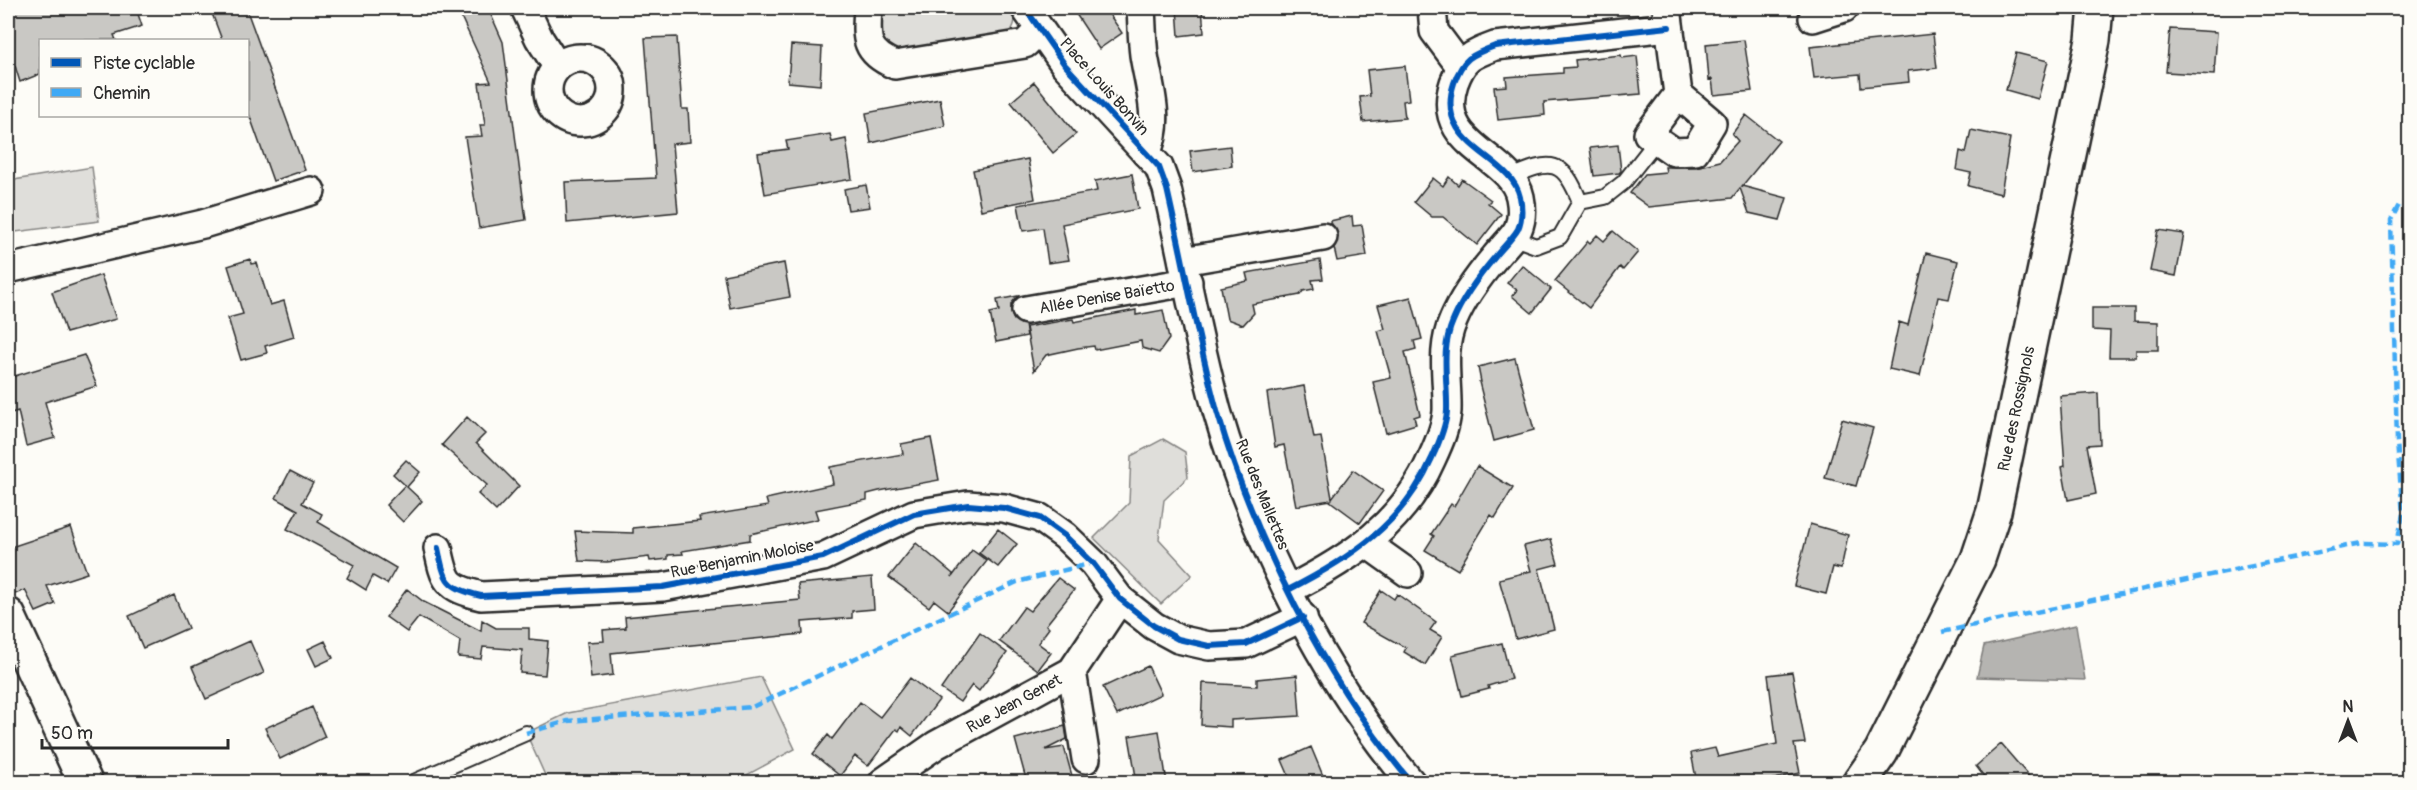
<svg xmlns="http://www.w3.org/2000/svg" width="2417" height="790" viewBox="0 0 2417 790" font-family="Pangolin,sans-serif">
<rect width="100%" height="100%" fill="#fdfcf7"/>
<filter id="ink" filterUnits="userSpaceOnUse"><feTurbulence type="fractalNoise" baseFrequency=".0167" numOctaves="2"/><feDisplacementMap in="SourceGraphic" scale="12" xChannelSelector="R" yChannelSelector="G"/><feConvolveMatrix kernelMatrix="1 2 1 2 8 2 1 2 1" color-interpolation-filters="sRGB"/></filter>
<g filter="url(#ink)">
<path fill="#dfdeda" stroke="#858482" stroke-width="1.5" d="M878 8H1010C1017 18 1016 24 1009 34L895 52C874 41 876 29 878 8Z
M92 167 99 221 8 233V181Z
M1163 439 1185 452 1188 477 1164 500 1159 539 1192 575 1161 604 1094 538 1129 503 1131 456Z
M761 677 795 749 734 782H548L526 733 568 713Z"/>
<path fill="#b5b4b1" stroke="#7e7d7b" stroke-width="1.5" d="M2076 625 2085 680 1977 677 1984 646Z"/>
<path fill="#c9c8c4" stroke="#2b2b2b" stroke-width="1.5" d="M8 8H136L142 26 114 35 116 40H40V74L20 82 15 66 8 68Z
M210 8H246L305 170 273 181 248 111V40H222Z
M457 8H488L503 42 526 220 479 228 465 137 482 136 480 125H485L479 83 491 82Z
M1072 8H1105L1122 33 1099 49Z
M1177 8H1202L1204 33 1179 36Z
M2170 29 2217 32 2214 75 2166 72Z
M1933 34 1937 68 1908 71 1909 82 1861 87 1860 74 1814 78 1810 47Z
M677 37 682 109H688L690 142 672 144 678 212 567 223 565 182 656 178 645 38Z
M1744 40 1752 91 1714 95 1712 79 1709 80 1706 44Z
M791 45 822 47 820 85 788 82Z
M2016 53 2048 61 2038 99 2006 90Z
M1621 55 1622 58 1637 56 1641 94 1544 102 1545 115 1498 120 1494 87 1507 86 1506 77 1563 73V68L1576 67 1575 60Z
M1405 66 1409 100 1403 101 1405 118 1363 122 1360 97 1370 96 1367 70Z
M1034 82 1076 134 1053 153 1011 102Z
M940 99 945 126 871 143 866 113Z
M1746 115 1779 141 1742 186 1787 198 1780 220 1749 213 1740 188 1732 198 1649 207 1630 193 1645 174 1666 172 1665 167H1696L1720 161 1738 141 1732 134Z
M1971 130 2010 138 2001 194 1968 186 1971 173 1957 170 1960 151 1966 153Z
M830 134 832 142 846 139 852 179 765 194 758 153 788 149 786 141Z
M1618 145 1621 171 1619 173 1594 176 1590 148Z
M1230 146 1232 166 1193 172 1190 151Z
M1028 159 1035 199 981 210 973 170Z
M1132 174 1138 209 1062 224 1069 260 1048 263 1043 228 1023 231 1018 205 1097 191 1095 181Z
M1449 177 1458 185 1462 179 1491 200 1488 203 1501 214 1477 245 1443 217H1432L1414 202 1433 178 1443 186Z
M866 185 870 207 848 210 844 189Z
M1352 216 1353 226 1362 225 1367 256 1337 261 1334 248 1338 234 1330 221Z
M2158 230 2184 234 2176 276 2150 271Z
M1613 231 1638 252 1623 270 1620 267 1589 308 1555 281 1588 241 1590 243 1597 235 1604 241Z
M1926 253 1958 261 1949 299 1938 297 1920 376 1889 369 1899 322 1908 325Z
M250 259 251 264 257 263 270 305 284 301 294 337 265 346 267 353 241 360 228 318 243 314 228 266Z
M1320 260 1323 279 1312 280 1314 289 1303 291 1300 295 1252 304 1254 313 1243 325 1227 319 1221 287 1248 281 1246 273Z
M784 263 790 297 730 308 724 275Z
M1522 265 1551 289 1532 313 1512 296 1517 290 1507 283Z
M101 275 116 319 66 333 52 292Z
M1018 296 1011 304V313L1014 320 1025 325 1027 336 996 342 990 313 999 311 997 300Z
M1411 297 1422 339 1414 341 1416 349 1405 352 1420 415 1414 417 1416 424 1386 433 1373 382 1391 378 1378 331 1385 329 1378 305Z
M2092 308H2134V321L2158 322V350H2136V357H2109L2110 331 2092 330Z
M1136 310V315L1163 310 1169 339 1159 353 1142 348 1141 341 1095 350 1094 346 1078 348 1046 355 1034 371 1026 327 1073 319 1074 322Z
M84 355 97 386 45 402 55 438 26 446 18 411 8 414V378Z
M1515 358 1534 430 1494 441 1479 382H1481L1478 367Z
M1304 386 1314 438 1321 437 1332 498 1353 470 1383 491 1360 523 1330 501 1331 500 1296 506 1284 445 1275 447 1267 393Z
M2098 393 2100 444 2087 445 2096 494 2068 500 2062 467 2065 466 2060 396Z
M467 417 485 434 476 443 519 486 496 511 478 494 487 485 442 445Z
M1842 419 1873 428 1856 486 1825 478Z
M931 438 939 480 879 491 867 494V500L815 510 818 519 750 534V540L682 551 683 554 668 555V559L650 561 649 557 607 562 579 561 575 531 633 533V528L700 521 699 517 768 506 766 499 833 484 830 467 903 454 901 444Z
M406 460 420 472 407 487 422 501 403 522 386 505 405 485 393 474Z
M1477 466 1513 488 1495 518 1491 515 1458 570 1425 550 1434 536 1431 534 1451 504 1454 506Z
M290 471 313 483 302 503 322 514 318 522 396 568 387 584 373 576 366 590 347 578 354 565 287 529 298 510 276 498Z
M1810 524 1848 535 1841 569 1833 567 1826 594 1794 586Z
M71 527 87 573 47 586 55 604 36 612 25 590 15 594 8 576V548Z
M998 529 1017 544 998 567 979 553Z
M1551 539 1558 564 1539 569 1554 629 1516 639 1499 579 1531 571 1524 546Z
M916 543 953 574 952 577 972 550 987 561 948 611 934 600 929 607 889 577Z
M872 577 874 609 852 611V618L802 622 803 634 611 653 613 675 591 678 587 642 604 641 603 630 626 628 625 617 800 600 798 584Z
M1058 578 1074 590 1046 625 1049 628 1038 643 1051 653 1038 670 999 641 1024 607 1030 611Z
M407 589 424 602 481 631 482 620 496 628H529V639L548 641 545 675 520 673 522 650 483 647 481 659 458 657 460 641 419 617 407 632 386 617Z
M1381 590 1394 599 1397 594 1436 622 1430 630 1442 637 1425 665 1404 652 1406 648 1361 623Z
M174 595 188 628 143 648 129 616Z
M980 633 1007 653 979 691 972 685 960 702 941 689Z
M250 641 264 673 206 699 192 667Z
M325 641 333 658 316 666 308 649Z
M1502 643 1511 679 1488 686 1489 689 1462 696 1452 655Z
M1148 666 1161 694 1117 715 1103 687Z
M1792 672 1805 743 1794 744 1800 773 1758 783H1697L1691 753 1715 748 1718 757 1777 744 1768 675Z
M1297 675 1300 716 1231 720V727L1201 725 1203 683 1257 686V679Z
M910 678 939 700 912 736 901 727 899 731 896 729 868 766 855 756 840 776 813 754 828 735 832 739 860 702 880 717Z
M312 707 325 737 280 759 265 728Z
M1065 726 1067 739 1045 750 1064 747 1074 783H1027L1015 739Z
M1159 731 1167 783H1137L1129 736Z
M2001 744 2020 766 2035 783H1989L1976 766Z
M1311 747 1326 783H1292L1282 760Z"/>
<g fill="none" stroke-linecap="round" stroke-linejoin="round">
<defs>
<path id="lane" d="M1511 177C1551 160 1563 158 1580 202L1560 237 1536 246 1511 237
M1580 202 1605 197 1624 182 1657 140
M414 782 526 733"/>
<g id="street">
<path d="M525 8 539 38 557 66"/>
<path d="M868 8C866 38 864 52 895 65L1025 44 1039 30"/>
<path d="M1025 8 1065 65 1159 167 1167 189C1184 263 1197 338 1217 411 1254 539 1325 681 1411 782"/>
<path d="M1141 8C1142 23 1142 40 1144 55 1149 87 1162 123 1146 153"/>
<path d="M1432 8 1434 31 1460 66"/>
<path d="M1667 8 1678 94 1712 123 1695 151 1674 152 1648 134 1678 94"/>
<path d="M1813 18 1844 8"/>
<circle cx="580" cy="90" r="32"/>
<path d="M1183 261 1323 237"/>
<path d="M8 269 203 224 311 191"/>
<path id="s1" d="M1026 310 1188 282"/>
<path d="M1366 543 1408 573"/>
<path d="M438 548C445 582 446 587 481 596L663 587 823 557 914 514 968 505 1004 508 1040 518 1065 536 1093 563 1120 599 1154 626 1178 639 1209 646 1246 644 1303 617"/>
<path d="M1288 590C1351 558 1403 524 1432 458 1439 443 1446 427 1447 411 1448 381 1440 350 1453 321 1463 297 1478 277 1495 257 1502 248 1513 238 1518 229 1522 220 1522 207 1520 197 1511 154 1433 147 1454 83 1463 58 1471 55 1495 46L1669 27"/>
<path d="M1072 671 1086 759"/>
<path id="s2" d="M883 782 936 745 1072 671 1120 599"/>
</g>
<g id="secondary">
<path d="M8 615 85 782"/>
<path id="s3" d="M1860 782 1881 752 1978 559 1994 511 2093 40 2096 8"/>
</g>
</defs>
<use href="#lane" stroke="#2b2b2b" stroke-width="18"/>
<use href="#street" stroke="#2b2b2b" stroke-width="32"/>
<use href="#secondary" stroke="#2b2b2b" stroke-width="38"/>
<use href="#lane" stroke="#fdfcf7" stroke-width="14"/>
<use href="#street" stroke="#fdfcf7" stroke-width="27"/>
<use href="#secondary" stroke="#fdfcf7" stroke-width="33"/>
<path stroke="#3fa9f5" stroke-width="4.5" stroke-dasharray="9 4.5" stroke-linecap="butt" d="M1942 632 2361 543 2397 544 2403 514 2397 442 2391 220 2399 205 2410 200
M526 733 568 721 752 707 1017 582 1093 563"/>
<defs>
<path id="cycleway" d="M1025 8 1065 65 1159 167 1167 189C1184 263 1197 338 1217 411 1254 539 1325 681 1411 782
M438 548C445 582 446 587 481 596L663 587 823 557 914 514 968 505 1004 508 1040 518 1065 536 1093 563 1120 599 1154 626 1178 639 1209 646 1246 644 1303 617
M1288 590C1351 558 1403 524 1432 458 1439 443 1446 427 1447 411 1448 381 1440 350 1453 321 1463 297 1478 277 1495 257 1502 248 1513 238 1518 229 1522 220 1522 207 1520 197 1511 154 1433 147 1454 83 1463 58 1471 55 1495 46L1669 27"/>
</defs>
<use href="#cycleway" stroke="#fdfcf7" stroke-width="10"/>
<use href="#cycleway" stroke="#0057b8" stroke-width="6"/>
</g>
</g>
<g text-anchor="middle" stroke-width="4.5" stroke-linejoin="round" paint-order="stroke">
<g font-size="16" fill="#2b2b2b" stroke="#fdfcf7">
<text transform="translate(1105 86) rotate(48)" y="6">Place Louis Bonvin</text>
<text dy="6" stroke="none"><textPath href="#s1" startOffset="82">Allée Denise Baïetto</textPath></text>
<text dy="6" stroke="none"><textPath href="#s3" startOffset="408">Rue des Rossignols</textPath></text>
<text transform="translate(1263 494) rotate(68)" y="6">Rue des Mallettes</text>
<text transform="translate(742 558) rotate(-11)" y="6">Rue Benjamin Moloise</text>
<text dy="6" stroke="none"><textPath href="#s2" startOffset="153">Rue Jean Genet</textPath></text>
</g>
</g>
<rect width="2417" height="790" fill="none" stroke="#fdfcf7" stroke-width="30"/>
<rect x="15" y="15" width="2387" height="760" fill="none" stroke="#2b2b2b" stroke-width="2" filter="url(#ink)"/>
<rect x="39" y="39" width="210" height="78" fill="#fdfcf7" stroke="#a9a8a5" stroke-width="1.5"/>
<rect x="51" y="58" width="30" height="9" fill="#0057b8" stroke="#a9a8a5" stroke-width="1.5"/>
<text x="93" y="69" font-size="18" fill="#2b2b2b">Piste cyclable</text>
<rect x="51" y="88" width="30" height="9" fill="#3fa9f5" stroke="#a9a8a5" stroke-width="1.5"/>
<text x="93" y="99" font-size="18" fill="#2b2b2b">Chemin</text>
<g transform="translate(2348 721)" stroke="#fdfcf7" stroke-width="4.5" paint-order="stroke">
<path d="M0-4.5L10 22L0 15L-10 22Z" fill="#2b2b2b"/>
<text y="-9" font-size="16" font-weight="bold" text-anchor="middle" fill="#2b2b2b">N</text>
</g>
<path d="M42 739v9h186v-9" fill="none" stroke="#2b2b2b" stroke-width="3"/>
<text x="51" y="739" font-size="18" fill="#2b2b2b" stroke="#fdfcf7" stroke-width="4.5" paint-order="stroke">50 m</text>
</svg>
